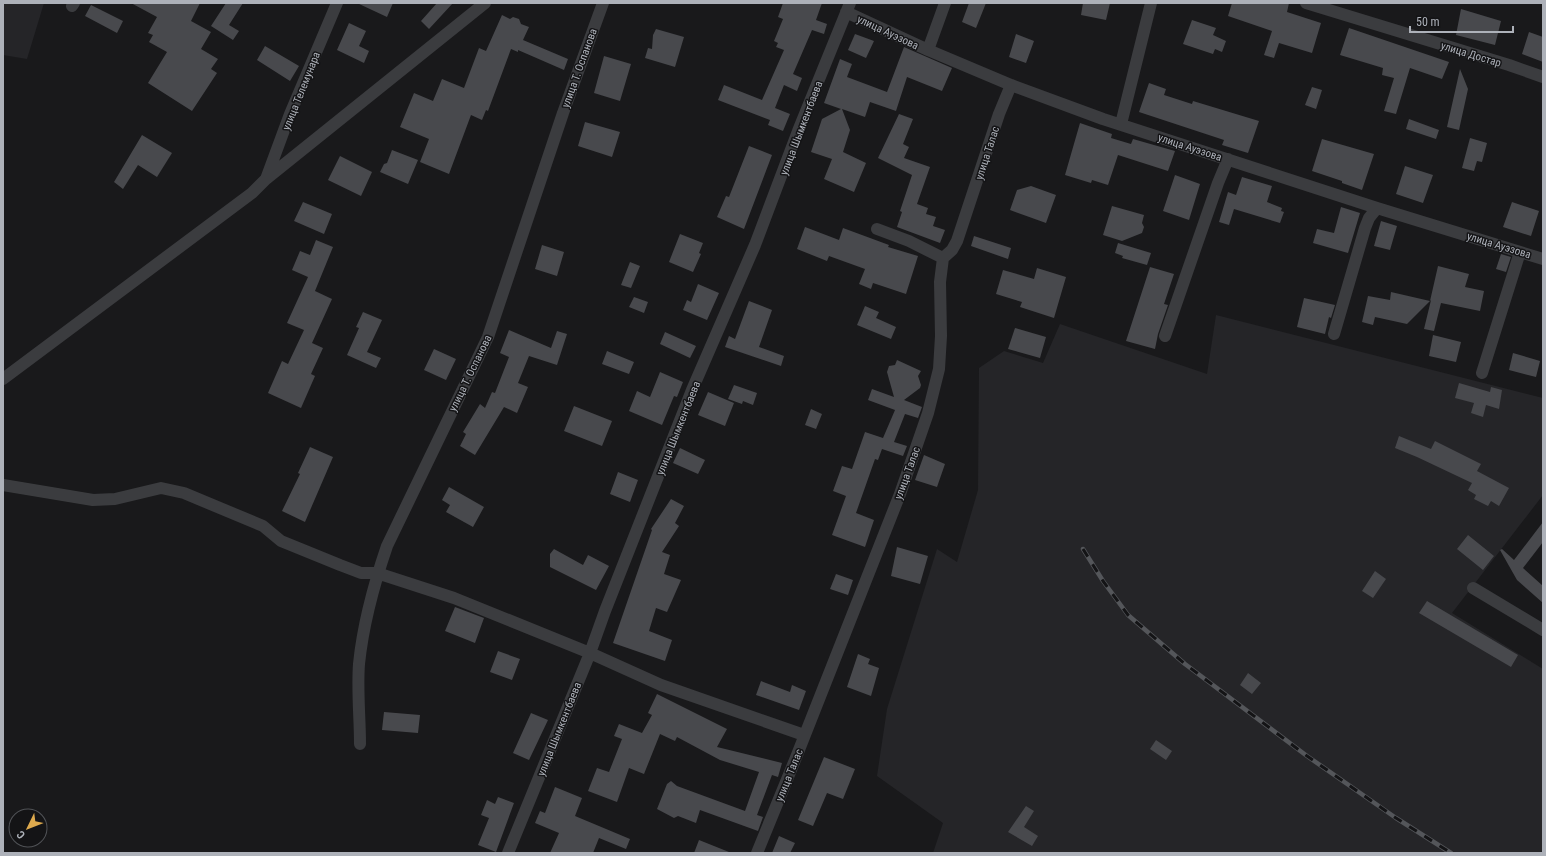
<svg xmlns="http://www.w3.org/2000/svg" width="1546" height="856" viewBox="0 0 1546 856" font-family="'Roboto Condensed',sans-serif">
<rect width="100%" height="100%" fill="#19191b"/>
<path fill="#252528" d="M3 3H44L27 59 3 55Z
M1216 315 1543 398V495L1452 613 1543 669V853H933L943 823 877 776 887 709 937 549 957 562 978 490 979 368 1004 351 1043 363 1060 324 1207 374Z"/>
<path fill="#48494d" d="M131 3H200L191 21 211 32 201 49 218 59 211 69 217 73 192 111 148 83 167 52 149 42 153 35 148 33 157 17Z
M226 3H243L229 25 239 31 233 40 211 26Z
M357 3H393L387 17Z
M437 3H453L429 29 421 21Z
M783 3H822L816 20 827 24 824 34 812 30 793 74 802 78 797 91 784 85 775 108 790 114 783 131 768 125 770 120 718 100 724 85 762 100 784 50 776 47 778 43 774 41 783 19 778 17Z
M969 3H986L976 28 962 22Z
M1083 3H1110L1106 20 1081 15Z
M1232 3H1289L1287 12 1321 23 1312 53 1279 43 1274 58 1264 55 1272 31 1228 16Z
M91 5 123 21 117 33 85 16Z
M1461 9 1501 21 1495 45 1456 35Z
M502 15 510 19 513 17 519 19 521 24 529 27 523 40 568 59 564 70 518 50V52L511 49 488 111 486 110 482 120 471 115 449 174 420 162 429 139 400 127 414 93 433 101 442 79 464 88 479 48 486 51Z
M1192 20 1216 28 1213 35 1226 41 1222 52 1215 49 1213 54 1183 44Z
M349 23 366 31 359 46 369 51 364 63 337 50Z
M1349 28 1449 62 1442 79 1410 68 1396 114 1384 111 1394 78 1382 75 1383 68 1340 55Z
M656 29 684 37 675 67 645 58 648 48 652 49 653 35Z
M1529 32 1543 37V62L1522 54Z
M855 34 874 41 866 58 848 50Z
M1016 34 1034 41 1026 63 1009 57Z
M265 46 299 66 290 81 257 60Z
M904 47 952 68 942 91 907 77 896 111 870 102 865 117 842 109 850 130 843 152 866 163 854 192 824 179 832 159 811 152 822 119 841 109 824 103 840 59 852 64 847 77 887 92Z
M604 56 631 64 620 101 594 93Z
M1460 69 1468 89 1459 130 1447 127Z
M1149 83 1166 89 1164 95 1192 104 1193 101 1259 121 1248 153 1222 145 1224 140 1139 112Z
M1312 87 1322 90 1316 109 1305 105Z
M899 114 913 119 903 144 909 147 904 158 930 167 917 204 928 208 926 214 936 217 933 226 945 230 940 243 897 227 902 212 900 211 912 175 878 158Z
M1409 119 1439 130 1436 139 1406 129Z
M585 122 620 132 612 157 578 146Z
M1080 123 1112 134 1111 138 1131 144 1133 139 1175 151 1168 171 1118 155 1108 185 1092 180 1091 183 1065 175Z
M142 135 172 153 157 177 138 165 123 189 114 182Z
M1470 138 1487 143 1482 162 1477 161 1474 171 1462 168Z
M1322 139 1374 154 1362 190 1342 183V181L1312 171Z
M749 146 772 155 744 229 717 217 726 196 729 197Z
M392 150 418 160 408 184 380 172 384 164 387 163Z
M340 156 372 172 361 196 328 180Z
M1405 166 1433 175 1423 203 1396 194Z
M1175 175 1200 184 1189 220 1163 211Z
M1242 177 1272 186 1267 202 1282 208 1281 211 1284 212 1280 223 1234 209 1229 225 1219 222 1228 192 1236 195Z
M1031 186 1056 195 1046 223 1010 210 1017 190Z
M303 202 332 214 324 234 294 221Z
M1512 202 1539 211 1531 236 1503 227Z
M1112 206 1144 215 1142 223 1144 227 1142 233 1122 241 1103 235Z
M1341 207 1360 213 1348 253 1313 243 1317 229 1334 233Z
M1381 221 1397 226 1390 250 1374 246Z
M805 227 839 240 843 228 889 245 888 247 918 256 906 294 873 283 871 289 859 284 865 269 829 256 827 261 797 249Z
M680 234 703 243 699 253 701 254 693 272 669 262Z
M974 236 1011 248 1008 259 971 246Z
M316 240 333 247 315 291 332 299 312 343 323 348 311 374 315 376 301 408 268 393 282 361 288 364 304 330 287 323 308 277 292 270 300 251 310 255Z
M1118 243 1151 253 1147 265 1122 258 1123 256 1115 253Z
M542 245 564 252 557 276 535 269Z
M1501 254 1511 257 1506 272 1496 269Z
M630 262 640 266 631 288 621 285Z
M1438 266 1469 274 1465 287 1484 291 1480 311 1441 303 1434 331 1424 329 1431 300 1407 324 1375 317 1373 325 1362 322 1368 296 1390 300 1391 292 1430 301Z
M1150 267 1174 274 1164 304 1168 305 1158 334 1155 349 1126 341Z
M1037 268 1066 277 1054 318 1020 307 1022 302 996 294 1003 270 1034 279Z
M698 284 719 293 707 320 683 310 687 300 691 302Z
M634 297 648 302 644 313 629 307Z
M1304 298 1335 305 1331 318 1329 317 1325 334 1297 327Z
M749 301 772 310 759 347 784 356 781 366 725 347 729 336 735 339Z
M865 306 879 312 876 318 896 327 891 339 857 325Z
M363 312 382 320 367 352 381 358 376 368 347 355 359 328 356 327Z
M1015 328 1046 337 1040 358 1008 349Z
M509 330 551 348 557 331 567 334 557 365 529 356 518 383 528 387 517 413 504 407 475 455 460 446 466 434 463 432 480 404 485 408 492 392 495 393 509 357 500 353Z
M665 332 696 346 690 358 660 344Z
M1433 335 1461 342 1456 362 1429 356Z
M434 349 456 359 446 380 424 370Z
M607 351 634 362 629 374 602 364Z
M1513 353 1540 361 1536 377 1509 370Z
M897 360 921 371 918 376 921 385 920 388 904 400 922 407 918 418 905 414 894 442 907 446 903 456 882 449 878 460 875 459 856 513 874 520 865 547 832 535 846 496 833 491 842 466 852 469 865 432 883 438 895 410 868 400 872 389 894 397 887 372 889 366 895 365Z
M660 372 683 382 677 397 674 396 662 425 629 411 637 391 650 397Z
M1459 383 1490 392 1491 387 1502 390 1499 409 1486 405 1483 417 1471 413 1474 403 1455 398Z
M734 385 757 393 753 405 743 401 742 404 728 399Z
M708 392 734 403 725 426 698 415Z
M574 406 612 421 602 446 564 431Z
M811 409 822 414 816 429 805 425Z
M1399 436 1431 449 1435 441 1481 464 1477 471 1509 488 1499 506 1491 501 1488 506 1474 499 1476 495 1468 490 1472 483 1417 457 1395 448Z
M310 447 333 457 305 522 282 511 300 474 298 473Z
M680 448 705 460 698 474 673 463Z
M924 455 945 464 937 487 915 480Z
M618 472 638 480 630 502 610 494Z
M449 487 484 507 473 527 446 512 450 505 442 500Z
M671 499 684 506 675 523 679 526 662 552 670 555 664 574 681 580 667 612 656 608 649 631 672 640 665 661 613 643 652 530 651 529Z
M1543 522V542L1523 568 1543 586V603L1517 580 1500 550 1502 549 1514 560Z
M1468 535 1494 556 1483 570 1457 549Z
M897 547 928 556 920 584 891 576Z
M554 549 583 565 588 555 609 566 596 590 550 567V554Z
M1375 571 1386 579 1373 598 1362 591Z
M836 574 853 580 848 595 830 589Z
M1427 601 1518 655 1511 667 1419 613Z
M455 607 484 618 475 643 445 631Z
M498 651 520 659 512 680 490 672Z
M858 654 870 659 868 664 879 668 871 696 847 687Z
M1248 673 1261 683 1252 694 1240 685Z
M761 681 790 692 792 685 806 691 799 710 756 695Z
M657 694 727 729 717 747 782 763 778 777 772 775 757 815 763 817 758 831 700 810 696 823 678 816 674 818 657 809 667 784 671 781 677 786 745 811 759 772 720 760 677 737 675 741 660 734 644 774 629 768 617 802 588 791 597 768 609 772 622 739 614 736 619 724 642 733 652 715 648 713Z
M384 712 420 715 418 733 382 730Z
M531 713 548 720 529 760 513 753Z
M1156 740 1172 751 1166 760 1150 749Z
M824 757 855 769 843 799 827 793 813 826 798 820Z
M555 787 582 798 575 816 630 839 626 849 599 838 593 853H550L559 833 535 823 540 811 545 813Z
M498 797 514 803 496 852 478 845 489 818 481 815 487 800 495 804Z
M1026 806 1034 811 1024 827 1038 836 1032 846 1008 832Z
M779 836 795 843 790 853H772Z
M699 840 729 852V853H694Z"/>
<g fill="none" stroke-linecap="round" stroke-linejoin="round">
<path stroke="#3b3c3f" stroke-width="12" d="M1306 3 1509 65 1543 77
M72 6 74 3
M846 12 928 50 1011 85 1103 119 1377 208 1543 259
M928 50 945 3
M1121 124 1151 3
M266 179 290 114 337 3
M877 229 909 241 943 258
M1334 334 1365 228 1369 218 1377 208
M1165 336 1218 183 1228 159
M1482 373 1520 252
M3 379 252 193 266 179 485 3
M3 485 93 500 115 499 161 488 184 493 263 526 281 541 340 565 361 573H377L454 598 590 653 661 685 804 735
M1473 588 1543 630
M360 744C360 718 357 690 359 664 363 624 374 584 387 546L488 337 563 113 603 3
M508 853 590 653 605 611 692 390 755 245 798 131 850 3
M757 853 797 755 900 494 928 413 939 369 941 336 940 282 943 258 952 250 957 241 999 114 1011 85"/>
<defs>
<path id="rail" d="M1083 549 1103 581 1128 615 1185 664 1307 756 1396 818 1451 853"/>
</defs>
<use href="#rail" stroke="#54565a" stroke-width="4.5"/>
<use href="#rail" stroke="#141416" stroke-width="3" stroke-dasharray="9" stroke-linecap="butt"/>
</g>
<g text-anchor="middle" stroke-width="3" stroke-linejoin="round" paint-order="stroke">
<g font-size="11" fill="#adb1b9" stroke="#141416">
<text transform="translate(888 32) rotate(25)" y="4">улица Ауэзова</text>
<text transform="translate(1471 54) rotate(17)" y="4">улица Достар</text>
<text transform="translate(579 68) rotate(-70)" y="4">улица Т. Оспанова</text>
<text transform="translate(301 91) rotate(-68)" y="4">улица Телемунара</text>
<text transform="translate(801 128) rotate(-69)" y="4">улица Шымкентбаева</text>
<text transform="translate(1190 147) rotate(18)" y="4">улица Ауэзова</text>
<text transform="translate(987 153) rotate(-72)" y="4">улица Талас</text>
<text transform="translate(1499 245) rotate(17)" y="4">улица Ауэзова</text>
<text transform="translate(470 373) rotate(-64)" y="4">улица Т. Оспанова</text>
<text transform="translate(678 428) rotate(-68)" y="4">улица Шымкентбаева</text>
<text transform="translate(907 473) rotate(-70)" y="4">улица Талас</text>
<text transform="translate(559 729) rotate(-68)" y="4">улица Шымкентбаева</text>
<text transform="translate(789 775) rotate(-68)" y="4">улица Талас</text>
</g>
</g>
<rect width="1546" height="856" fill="none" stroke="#adb1b9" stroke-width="8"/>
<g transform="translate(28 828) rotate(227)"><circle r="19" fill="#141416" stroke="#515357"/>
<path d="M0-3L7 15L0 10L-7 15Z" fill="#deaa4e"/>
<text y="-6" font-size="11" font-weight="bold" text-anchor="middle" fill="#adb1b9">С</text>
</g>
<path d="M1410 26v6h103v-6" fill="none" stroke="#adb1b9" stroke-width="2"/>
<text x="1416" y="26" font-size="12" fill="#adb1b9" stroke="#141416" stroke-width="3" paint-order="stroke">50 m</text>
</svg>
